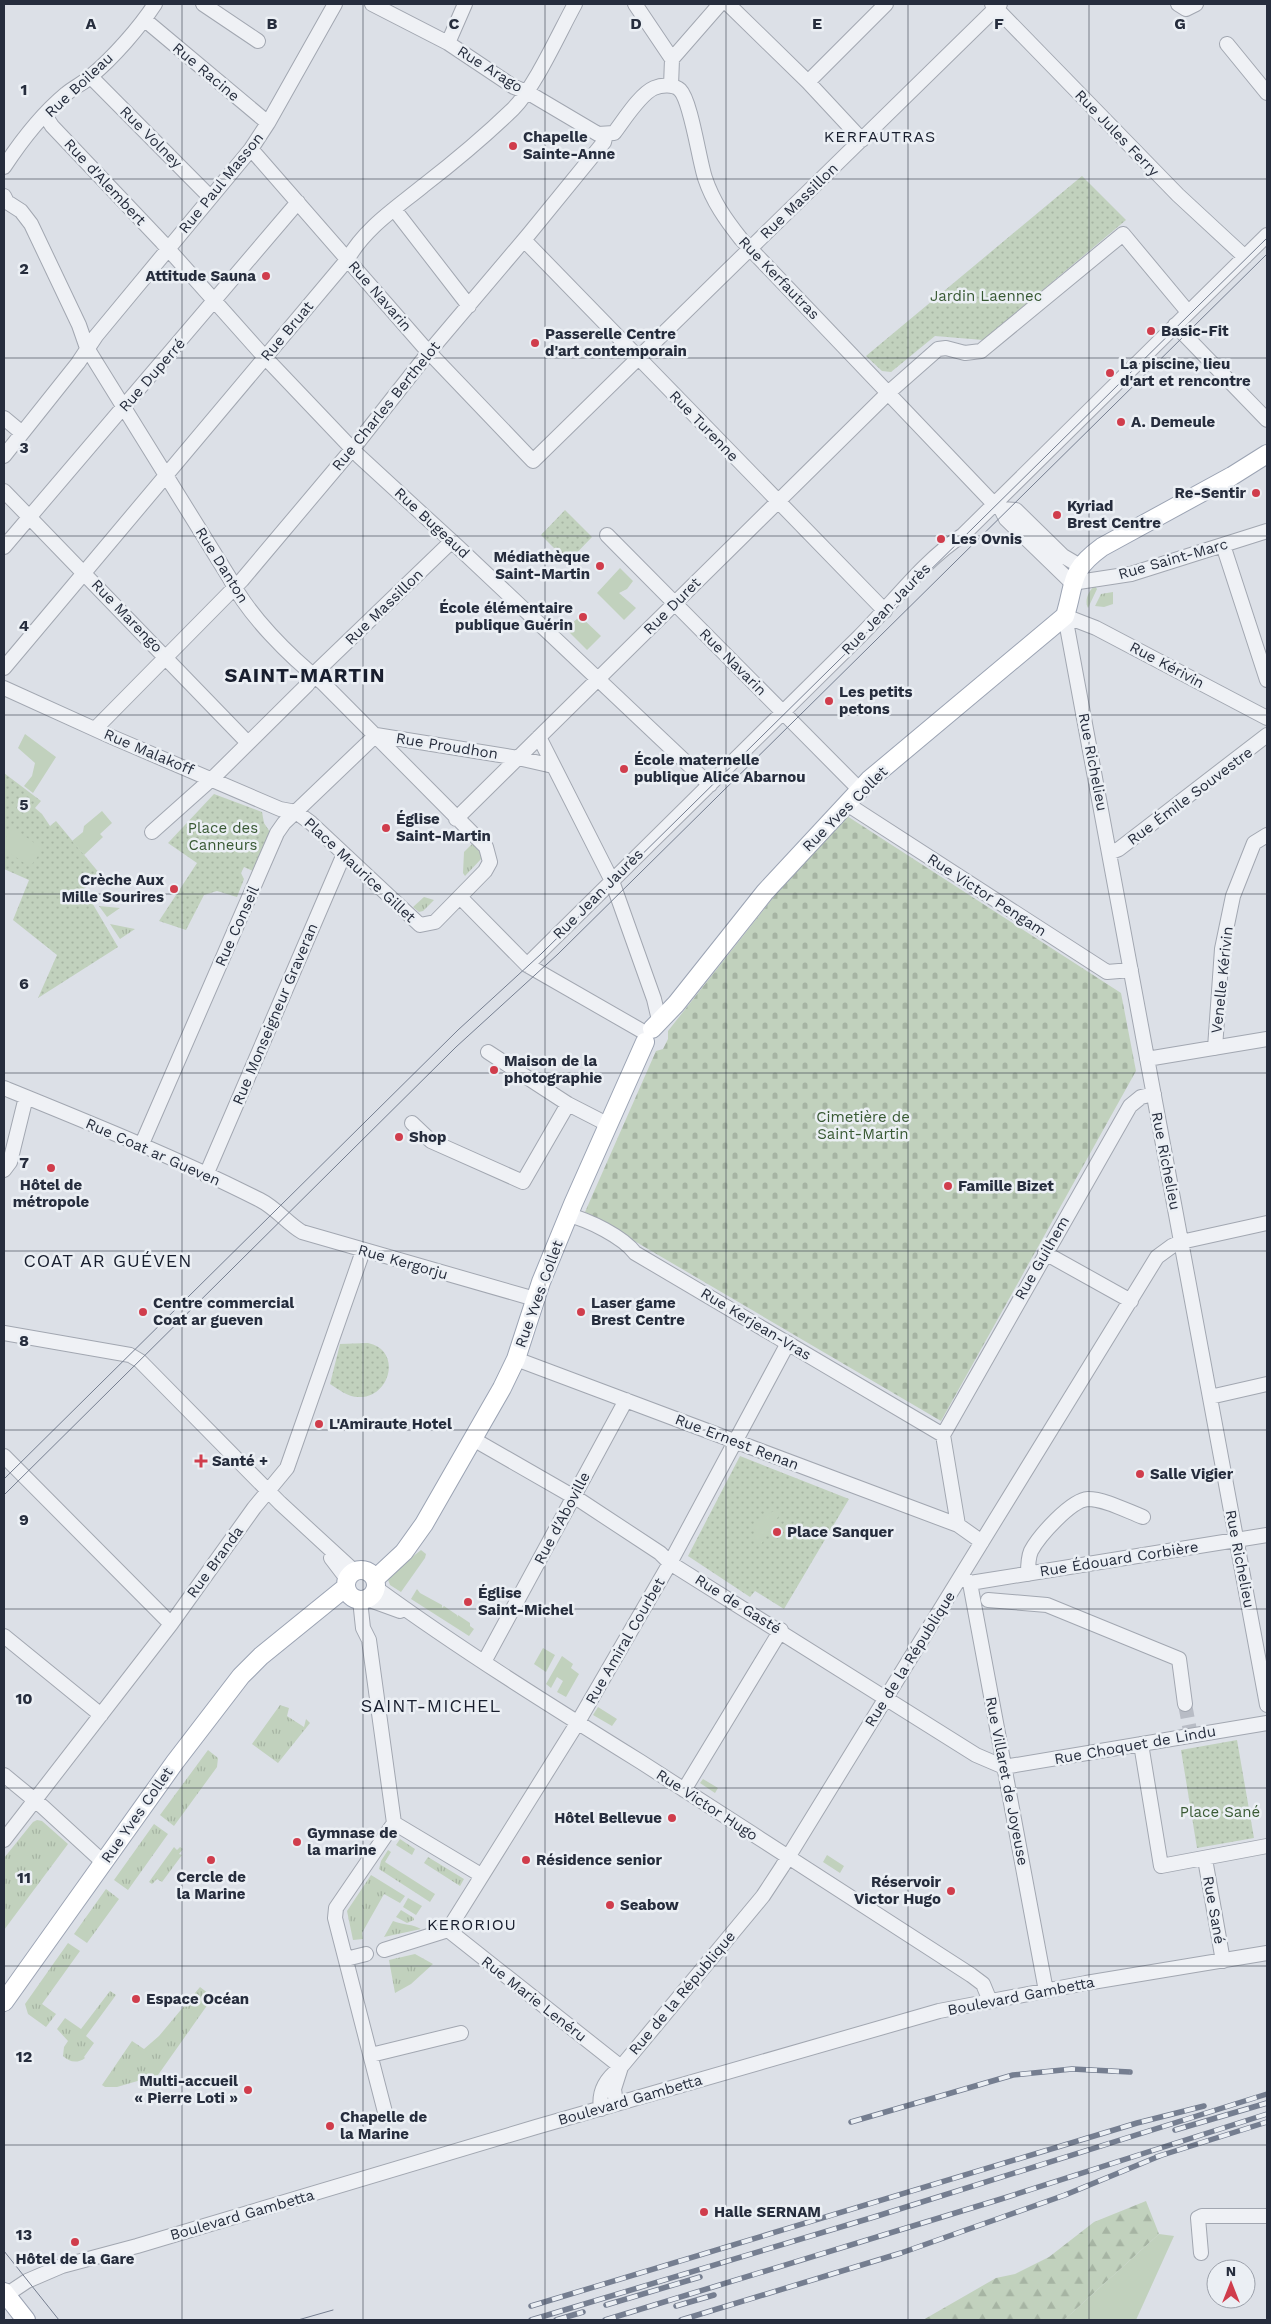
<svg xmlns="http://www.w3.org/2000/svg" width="1271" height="2324" viewBox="0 0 1271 2324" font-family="'Work Sans',sans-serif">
<defs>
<pattern id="grass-tufts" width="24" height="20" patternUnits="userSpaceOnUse" patternTransform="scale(1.25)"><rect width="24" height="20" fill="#c1d1bd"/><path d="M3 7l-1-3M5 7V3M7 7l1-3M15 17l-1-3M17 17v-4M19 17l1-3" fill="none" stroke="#a6b4a3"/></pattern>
<pattern id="forest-firs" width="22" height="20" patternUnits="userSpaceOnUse" patternTransform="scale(1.25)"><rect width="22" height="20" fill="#c1d1bd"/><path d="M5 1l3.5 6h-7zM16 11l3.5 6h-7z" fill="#a6b4a3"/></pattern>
<pattern id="cemetery-stones" width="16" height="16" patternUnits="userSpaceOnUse" patternTransform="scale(1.25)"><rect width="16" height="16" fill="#c1d1bd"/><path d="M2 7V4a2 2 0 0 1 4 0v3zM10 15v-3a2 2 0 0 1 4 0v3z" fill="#a6b4a3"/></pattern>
<pattern id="park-dots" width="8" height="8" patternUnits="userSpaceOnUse" patternTransform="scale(1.25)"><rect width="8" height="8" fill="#c1d1bd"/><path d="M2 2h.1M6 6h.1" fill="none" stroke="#a6b4a3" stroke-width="1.8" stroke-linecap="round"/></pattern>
</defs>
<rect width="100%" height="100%" fill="#dce0e7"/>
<path fill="url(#grass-tufts)" d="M1095 586 1097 589 1088 608C1084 600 1089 590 1095 586Z
M1113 592V604L1104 607 1095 606 1101 594Z
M472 844 480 848 482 858 465 876 463 873 464 852Z
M424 897 434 900 423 911 419 912 413 907Z
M99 906 120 908 107 917Z
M110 924 135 929 120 939Z
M280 1705 289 1708 287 1716 304 1727 306 1719 310 1723 278 1763 252 1744Z
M208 1750 218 1758 217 1767 174 1826 160 1815Z
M37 1820 42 1821 68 1844 4 1930V1858L33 1822Z
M154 1824 168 1834 128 1890 114 1880Z
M400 1839 415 1849 412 1855 396 1845Z
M174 1847 177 1850 180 1847 183 1849 179 1854 182 1855 162 1882 157 1879 152 1884 149 1882Z
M388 1850 391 1852 385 1862 435 1894 430 1902 379 1869 381 1861Z
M428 1857 464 1879 460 1886 424 1863Z
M371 1875 405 1896 400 1903 384 1894 362 1933 363 1939 353 1940 347 1911Z
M106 1889 119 1899 87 1943 74 1934Z
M408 1898 422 1906 416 1915 403 1907Z
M401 1910 414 1918V1920L407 1923 396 1917Z
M393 1921C403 1925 413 1924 421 1929L384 1937Z
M68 1943 80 1951 42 2004 56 2014 46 2027 28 2014 25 2004Z
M415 1954 433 1964 411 1984 395 1993 389 1960Z
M200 1987 213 1997 158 2075 117 2087H105L102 2085 132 2041 144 2049 159 2036Z
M110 1991 116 1995 86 2036 94 2043 84 2057 85 2058C77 2064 69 2062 63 2056L64 2047 68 2041 57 2029 65 2018 81 2029Z"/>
<path fill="url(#forest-firs)" d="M1146 2201 1159 2234 1064 2320H923L996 2278 1015 2274 1049 2257 1094 2222Z"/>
<path fill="url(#cemetery-stones)" d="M847 816 1121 993 1136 1071 941 1421 585 1212 656 1051 663 1049 668 1039V1031L776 894Z"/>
<path fill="url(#park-dots)" d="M1082 176 1126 220 983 340 935 336 891 372 882 371 866 356Z
M565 510 592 537 568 562 541 535Z
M4 773 41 801 35 808 42 814 50 826 56 821 100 874 84 889 118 947 38 998 57 955 13 920 29 880 4 869Z
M214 794 262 812 264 823 270 832 253 871 244 867 241 873 244 879 237 897 217 891 204 895 186 930 159 921 197 863 168 843Z
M368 1343C403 1350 390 1399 358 1397 348 1397 338 1389 330 1384L340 1344Z
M740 1456 849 1499 784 1609 755 1591 750 1597 688 1556Z
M1237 1740 1254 1838 1197 1848 1181 1750Z"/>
<path fill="#c1d1bd" d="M620 568 633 581 627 589 619 593 636 608 624 620 597 593Z
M580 616 601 636 587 650 566 629Z
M25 734 56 757 33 793 24 786 32 776 35 763 18 748Z
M102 811 112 823 100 834 103 837 84 855 72 841 83 832 84 826Z
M13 828 43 849 30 867 4 849V840Z
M783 1509 760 1546C743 1528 765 1511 783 1509Z
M421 1550 426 1554 425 1558 401 1592 390 1585 387 1577Z
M417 1589 420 1593 442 1605V1608L444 1606 457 1615V1617L458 1615 470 1623V1626L474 1629 469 1636 411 1599Z
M543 1648 555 1655 546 1672 534 1664Z
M562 1656 573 1664 571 1668 579 1674 566 1697 557 1692 563 1681 557 1677 551 1688 546 1684Z
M598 1707 617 1719 612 1726 593 1715Z
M703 1779 718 1788 715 1793 700 1783Z
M827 1855 844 1866 840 1873 823 1862Z
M1159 2234 1174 2236 1136 2320H1064Z"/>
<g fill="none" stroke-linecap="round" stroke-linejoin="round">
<path stroke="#b8bcc5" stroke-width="14" stroke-dasharray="14 7" stroke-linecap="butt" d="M1185 1704 1191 1736"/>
<defs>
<path id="minor" d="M203 4 258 41
M372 4 448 43 514 87 527 92 598 134 614 133C624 120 640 94 654 88 661 85 674 84 680 90 691 101 699 160 705 178 713 202 726 220 741 239L994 504 1001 509 1016 510 1063 556 1080 566
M635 4 672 59 671 86
M728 4 808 82 862 140
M992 4 1178 195 1245 257
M1178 4 1186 9 1196 4
M145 20 268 123
M448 43 465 4
M1227 44 1267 93
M672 59 720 4
M91 77 210 197
M808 82 886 4
M45 115 52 126 162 242 260 352 359 456 458 547 710 785
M251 149 423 346 533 461 1000 4
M4 167C21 141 42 114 66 94 74 87 84 83 91 76 113 58 140 27 155 4
M4 196 7 202 21 211 31 224 79 325 87 348 229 577C248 615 289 656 323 683L486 847 490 862 485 871 435 922 420 925 311 823 296 812 280 809 112 737 4 688
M394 209 469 306
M524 240 885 611
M1175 325 1267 420
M4 418 22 433
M4 456 78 363 96 336 251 149 268 123 335 4
M4 491 248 743
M1001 509 1006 519 1072 583 1131 574 1267 531
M607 535 860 790
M1223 545 1267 680
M4 547 298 202
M1065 616 1267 1705
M1065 616 1096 628 1267 718
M4 668 347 260C365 228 396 208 423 186 454 162 485 136 513 109 535 87 559 33 575 4
M95 729 242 580 359 441 429 352 529 234 604 142 606 134
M539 737 612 881 654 999 659 1020
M847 804 1107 972 1131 970
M456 819 888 393 938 349 946 348 965 353 981 351 1123 234 1188 312
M152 832 216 775 307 685 319 669 452 541
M1109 853 1119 849 1267 735
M460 897 527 965 642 1031
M527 965 859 637C893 603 923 561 963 535L1267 235
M1215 1048 1222 949 1233 896 1254 843 1267 835
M488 1052 568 1104 609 1125
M1147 1059 1267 1039
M4 1088C90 1123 177 1158 260 1200 276 1208 287 1223 302 1232L535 1299
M412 1123 431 1141 523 1182 568 1104
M141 1146 277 833 284 823 376 735 518 758 553 766
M4 1170 10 1162 26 1097
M206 1175 344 854
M568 1215C589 1220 623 1237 635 1253L943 1435
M1045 1253 1131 1301
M4 1333 130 1355 140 1361 280 1503 355 1572
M516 1359 958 1525
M1210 1397 1267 1384
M943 1435 1130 1106 1141 1097 1154 1094
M943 1435 958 1525 982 1542
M473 1439 581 1501 660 1553 670 1563 976 1755 1004 1767 1267 1723
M4 1456 171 1624
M331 1558 347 1579
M1028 1574C1028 1566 1028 1558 1031 1551 1039 1536 1071 1500 1088 1499 1105 1499 1127 1511 1143 1517
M961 1576 970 1583 1046 1991
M970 1583 1267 1535
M376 1588C461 1650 551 1706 641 1762 751 1833 862 1904 971 1975L983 1984 990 2001
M367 1599 400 1611
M360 1600 363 1628 369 1640 394 1823
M988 1600 1047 1605 1179 1659 1185 1704
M4 1636 101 1715
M484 1662 626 1400
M1141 1744 1161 1866 1267 1846
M4 1775 43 1807 103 1862
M684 1790 781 1630
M394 1823 481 1875
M4 1840 171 1624 254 1508 287 1468 363 1251
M1205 1859 1223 1961
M448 1930 578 1722 670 1563 788 1343
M448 1930 621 2067C607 2078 598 2090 601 2109
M384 1950 448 1930
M346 1959 366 1954
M371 2055 461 2033
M616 2104 614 2089 621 2067 763 1896 782 1867 1157 1257 1172 1246 1181 1242 1267 1223
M386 2116 335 1918 336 1908 394 1823
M1201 2253 1198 2218 1202 2216H1267
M6 2295 27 2281 62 2266 137 2246 536 2127 939 2011 1086 1983 1267 1953"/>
<path id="major" d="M652 1029 676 1004 765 892 869 780 1065 616C1076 581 1068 572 1102 547L1232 476 1267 454
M346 1585a15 15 0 1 1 30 0a15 15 0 1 1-30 0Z
M375 1579 404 1552 424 1524 502 1388 516 1359 541 1282 573 1204 645 1042
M4 2002 175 1762 241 1676 261 1656 346 1587
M4 2292 26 2320"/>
</defs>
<use href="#minor" stroke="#a2a7b1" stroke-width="16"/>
<use href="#major" stroke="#9ba3b3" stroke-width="20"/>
<use href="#minor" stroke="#eff1f5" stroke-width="14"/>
<use href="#major" stroke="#fff" stroke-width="18"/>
<path stroke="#757e90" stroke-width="1" d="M4 1479 458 1030 541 954 1267 238
M4 1495 456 1047 558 954 1267 254
M4 2251 59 2320
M298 2320 333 2310"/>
<defs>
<path id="rail" d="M851 2122 1013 2075 1072 2069 1130 2072
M1175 2130 1267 2103
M1156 2157 1267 2122
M606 2305 700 2277
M531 2306 1137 2123 1204 2106
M676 2306 714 2295
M531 2320 874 2217 1267 2094
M556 2320 583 2312
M605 2320 1001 2199 1267 2114
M681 2320 901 2253 1065 2195 1162 2155"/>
</defs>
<use href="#rail" stroke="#757e90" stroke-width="5.5"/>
<use href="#rail" stroke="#ebeff4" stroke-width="4" stroke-dasharray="11" stroke-linecap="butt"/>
</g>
<path fill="none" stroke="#262d3d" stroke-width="1" stroke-opacity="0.55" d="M182 4V2320M363 4V2320M545 4V2320M726 4V2320M908 4V2320M1089 4V2320M4 179H1267M4 358H1267M4 536H1267M4 715H1267M4 894H1267M4 1073H1267M4 1251H1267M4 1430H1267M4 1609H1267M4 1788H1267M4 1966H1267M4 2145H1267"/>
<g fill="#d03d4c" stroke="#ebeff4" stroke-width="2">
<circle cx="513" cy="146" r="5"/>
<circle cx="266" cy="276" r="5"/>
<circle cx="1151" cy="331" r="5"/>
<circle cx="535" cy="343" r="5"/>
<circle cx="1110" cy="373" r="5"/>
<circle cx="1121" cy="422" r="5"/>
<circle cx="1256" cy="493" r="5"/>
<circle cx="1057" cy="515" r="5"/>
<circle cx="941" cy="539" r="5"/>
<circle cx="600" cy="566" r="5"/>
<circle cx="583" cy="617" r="5"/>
<circle cx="829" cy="701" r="5"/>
<circle cx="624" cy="769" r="5"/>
<circle cx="386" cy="828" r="5"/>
<circle cx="174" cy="889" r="5"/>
<circle cx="494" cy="1070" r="5"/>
<circle cx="399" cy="1137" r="5"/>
<circle cx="51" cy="1168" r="5"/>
<circle cx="948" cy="1186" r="5"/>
<circle cx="143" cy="1312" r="5"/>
<circle cx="581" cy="1312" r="5"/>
<circle cx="319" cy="1424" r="5"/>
<path d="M198.5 1453.5h5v5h5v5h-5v5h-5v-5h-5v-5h5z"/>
<circle cx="1140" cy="1474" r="5"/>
<circle cx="777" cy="1532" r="5"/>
<circle cx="468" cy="1602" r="5"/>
<circle cx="672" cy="1818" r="5"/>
<circle cx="297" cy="1842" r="5"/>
<circle cx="211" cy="1860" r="5"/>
<circle cx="526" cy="1860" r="5"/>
<circle cx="951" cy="1891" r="5"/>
<circle cx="610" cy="1905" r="5"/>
<circle cx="136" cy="1999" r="5"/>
<circle cx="248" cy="2090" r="5"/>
<circle cx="330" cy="2126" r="5"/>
<circle cx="704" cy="2212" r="5"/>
<circle cx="75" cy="2242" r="5"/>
</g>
<g text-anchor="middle" stroke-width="5" stroke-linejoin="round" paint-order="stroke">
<g font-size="15" fill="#262d3d" stroke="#ebeff4">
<text transform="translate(490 69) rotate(32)" y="5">Rue Arago</text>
<text transform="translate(206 72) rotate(40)" y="5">Rue Racine</text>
<text transform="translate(79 85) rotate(-43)" y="5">Rue Boileau</text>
<text transform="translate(1117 133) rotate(46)" y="5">Rue Jules Ferry</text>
<text transform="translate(151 137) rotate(45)" y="5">Rue Volney</text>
<text transform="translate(105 182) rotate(47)" y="5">Rue d'Alembert</text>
<text transform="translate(221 183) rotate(-51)" y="5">Rue Paul Masson</text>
<text transform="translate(799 201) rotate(-44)" y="5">Rue Massillon</text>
<text transform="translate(779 278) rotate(46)" y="5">Rue Kerfautras</text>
<text transform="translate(380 296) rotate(49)" y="5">Rue Navarin</text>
<text transform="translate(287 331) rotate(-50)" y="5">Rue Bruat</text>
<text transform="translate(152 375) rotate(-49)" y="5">Rue Duperré</text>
<text transform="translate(386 406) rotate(-51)" y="5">Rue Charles Berthelot</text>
<text transform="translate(704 426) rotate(46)" y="5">Rue Turenne</text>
<text transform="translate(432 523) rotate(43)" y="5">Rue Bugeaud</text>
<text transform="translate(1173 559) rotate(-16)" y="5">Rue Saint-Marc</text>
<text transform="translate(222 565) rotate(58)" y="5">Rue Danton</text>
<text transform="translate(672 606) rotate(-45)" y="5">Rue Duret</text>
<text transform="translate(384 607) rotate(-44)" y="5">Rue Massillon</text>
<text transform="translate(886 609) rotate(-46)" y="5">Rue Jean Jaurès</text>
<text transform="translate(127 616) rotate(46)" y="5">Rue Marengo</text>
<text transform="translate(733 662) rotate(45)" y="5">Rue Navarin</text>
<text transform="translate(1167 665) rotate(28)" y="5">Rue Kérivin</text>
<text transform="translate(447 746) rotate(9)" y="5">Rue Proudhon</text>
<text transform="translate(149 752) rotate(23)" y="5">Rue Malakoff</text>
<text transform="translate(1093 762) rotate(79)" y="5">Rue Richelieu</text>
<text transform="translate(1190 796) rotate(-37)" y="5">Rue Émile Souvestre</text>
<text transform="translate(845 809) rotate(-45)" y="5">Rue Yves Collet</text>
<text transform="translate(360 870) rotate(43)" y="5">Place Maurice Gillet</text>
<text transform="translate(598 894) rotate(-45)" y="5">Rue Jean Jaurès</text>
<text transform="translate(987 895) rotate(33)" y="5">Rue Victor Pengam</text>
<text transform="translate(237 926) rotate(-66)" y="5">Rue Conseil</text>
<text transform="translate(1222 980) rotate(-84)" y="5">Venelle Kérivin</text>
<text transform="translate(275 1014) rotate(-67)" y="5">Rue Monseigneur Graveran</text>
<text transform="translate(153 1152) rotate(24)" y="5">Rue Coat ar Gueven</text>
<text transform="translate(1166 1161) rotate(79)" y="5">Rue Richelieu</text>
<text transform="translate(1042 1258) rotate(-60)" y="5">Rue Guilhem</text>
<text transform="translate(403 1262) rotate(16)" y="5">Rue Kergorju</text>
<text transform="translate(539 1294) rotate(-70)" y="5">Rue Yves Collet</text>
<text transform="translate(756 1324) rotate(31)" y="5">Rue Kerjean-Vras</text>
<text transform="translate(737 1442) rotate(21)" y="5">Rue Ernest Renan</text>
<text transform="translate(562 1518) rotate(-62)" y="5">Rue d'Aboville</text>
<text transform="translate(1119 1559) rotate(-9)" y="5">Rue Édouard Corbière</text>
<text transform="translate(1240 1559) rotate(79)" y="5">Rue Richelieu</text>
<text transform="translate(215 1562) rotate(-54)" y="5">Rue Branda</text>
<text transform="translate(738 1604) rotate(32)" y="5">Rue de Gasté</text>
<text transform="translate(625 1641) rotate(-60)" y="5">Rue Amiral Courbet</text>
<text transform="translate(910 1659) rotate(-58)" y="5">Rue de la République</text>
<text transform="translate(1135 1745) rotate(-10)" y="5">Rue Choquet de Lindu</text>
<text transform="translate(1007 1781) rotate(79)" y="5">Rue Villaret de Joyeuse</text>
<text transform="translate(707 1805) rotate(33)" y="5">Rue Victor Hugo</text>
<text transform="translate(137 1815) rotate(-55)" y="5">Rue Yves Collet</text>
<text transform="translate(1214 1910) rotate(80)" y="5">Rue Sané</text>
<text transform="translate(682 1993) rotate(-50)" y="5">Rue de la République</text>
<text transform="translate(1021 1996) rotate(-11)" y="5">Boulevard Gambetta</text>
<text transform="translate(534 1999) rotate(38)" y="5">Rue Marie Lenéru</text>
<text transform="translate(630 2100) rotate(-16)" y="5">Boulevard Gambetta</text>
<text transform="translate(242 2215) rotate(-16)" y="5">Boulevard Gambetta</text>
</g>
<g font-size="15" font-weight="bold" fill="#262d3d" stroke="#ebeff4" text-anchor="start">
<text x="523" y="142">Chapelle<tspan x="523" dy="17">Sainte-Anne</tspan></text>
<text x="256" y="281" text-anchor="end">Attitude Sauna</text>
<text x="1161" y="336">Basic-Fit</text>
<text x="545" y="339">Passerelle Centre<tspan x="545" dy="17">d'art contemporain</tspan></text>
<text x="1120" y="369">La piscine, lieu<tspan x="1120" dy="17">d'art et rencontre</tspan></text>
<text x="1131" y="427">A. Demeule</text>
<text x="1246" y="498" text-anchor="end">Re-Sentir</text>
<text x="1067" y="511">Kyriad<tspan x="1067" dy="17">Brest Centre</tspan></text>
<text x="951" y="544">Les Ovnis</text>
<text x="590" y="562" text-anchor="end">Médiathèque<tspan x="590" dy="17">Saint-Martin</tspan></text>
<text x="573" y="613" text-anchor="end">École élémentaire<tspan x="573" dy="17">publique Guérin</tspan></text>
<text x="839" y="697">Les petits<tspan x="839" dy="17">petons</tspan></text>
<text x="634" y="765">École maternelle<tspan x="634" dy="17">publique Alice Abarnou</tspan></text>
<text x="396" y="824">Église<tspan x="396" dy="17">Saint-Martin</tspan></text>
<text x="164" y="885" text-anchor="end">Crèche Aux<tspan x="164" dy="17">Mille Sourires</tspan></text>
<text x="504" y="1066">Maison de la<tspan x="504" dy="17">photographie</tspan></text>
<text x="409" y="1142">Shop</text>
<text x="51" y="1190" text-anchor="middle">Hôtel de<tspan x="51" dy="17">métropole</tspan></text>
<text x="958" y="1191">Famille Bizet</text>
<text x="153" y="1308">Centre commercial<tspan x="153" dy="17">Coat ar gueven</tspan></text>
<text x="591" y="1308">Laser game<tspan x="591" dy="17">Brest Centre</tspan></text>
<text x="329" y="1429">L'Amiraute Hotel</text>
<text x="212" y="1466">Santé +</text>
<text x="1150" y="1479">Salle Vigier</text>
<text x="787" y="1537">Place Sanquer</text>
<text x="478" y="1598">Église<tspan x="478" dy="17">Saint-Michel</tspan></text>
<text x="662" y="1823" text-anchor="end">Hôtel Bellevue</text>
<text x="307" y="1838">Gymnase de<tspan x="307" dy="17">la marine</tspan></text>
<text x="536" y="1865">Résidence senior</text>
<text x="211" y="1882" text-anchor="middle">Cercle de<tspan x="211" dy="17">la Marine</tspan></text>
<text x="941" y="1887" text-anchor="end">Réservoir<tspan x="941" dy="17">Victor Hugo</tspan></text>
<text x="620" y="1910">Seabow</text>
<text x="146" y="2004">Espace Océan</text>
<text x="238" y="2086" text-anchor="end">Multi-accueil<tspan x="238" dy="17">« Pierre Loti »</tspan></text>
<text x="340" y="2122">Chapelle de<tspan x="340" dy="17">la Marine</tspan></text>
<text x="714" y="2217">Halle SERNAM</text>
<text x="75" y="2264" text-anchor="middle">Hôtel de la Gare</text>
</g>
<g font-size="15" fill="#385933" stroke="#ebeff4">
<text x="986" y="301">Jardin Laennec</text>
<text x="223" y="833">Place des<tspan x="223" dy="17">Canneurs</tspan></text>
<text x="863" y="1122">Cimetière de<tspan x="863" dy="17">Saint-Martin</tspan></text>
<text x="1220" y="1817">Place Sané</text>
</g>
<g font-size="16" letter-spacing="1" fill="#181e2e" stroke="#ebeff4">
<text x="880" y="142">KERFAUTRAS</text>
<text x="472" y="1930">KERORIOU</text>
</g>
<g font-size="18" letter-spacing="1" fill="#181e2e" stroke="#ebeff4">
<text x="108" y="1267">COAT AR GUÉVEN</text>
<text x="431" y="1712">SAINT-MICHEL</text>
</g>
<g font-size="20" font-weight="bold" letter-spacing="1" fill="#181e2e" stroke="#ebeff4">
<text x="305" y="682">SAINT-MARTIN</text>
</g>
</g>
<g font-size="16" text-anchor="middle" font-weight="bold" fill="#262d3d" stroke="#ebeff4" stroke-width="5" stroke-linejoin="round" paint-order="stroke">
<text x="91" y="29">A</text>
<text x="272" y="29">B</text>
<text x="454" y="29">C</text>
<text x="636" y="29">D</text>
<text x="817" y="29">E</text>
<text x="999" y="29">F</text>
<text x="1180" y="29">G</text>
<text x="24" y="95">1</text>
<text x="24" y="274">2</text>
<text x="24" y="453">3</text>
<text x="24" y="631">4</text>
<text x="24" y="810">5</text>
<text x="24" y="989">6</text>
<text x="24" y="1168">7</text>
<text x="24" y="1346">8</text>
<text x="24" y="1525">9</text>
<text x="24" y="1704">10</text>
<text x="24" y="1883">11</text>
<text x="24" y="2062">12</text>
<text x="24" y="2240">13</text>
</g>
<rect width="1271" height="2324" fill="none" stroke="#262d3d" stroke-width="10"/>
<g transform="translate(1231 2284)"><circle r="24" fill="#ebeff4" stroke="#9ca1ab"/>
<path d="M0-4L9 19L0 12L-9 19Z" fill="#d03d4c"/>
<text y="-8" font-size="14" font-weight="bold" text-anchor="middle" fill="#262d3d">N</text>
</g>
</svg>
